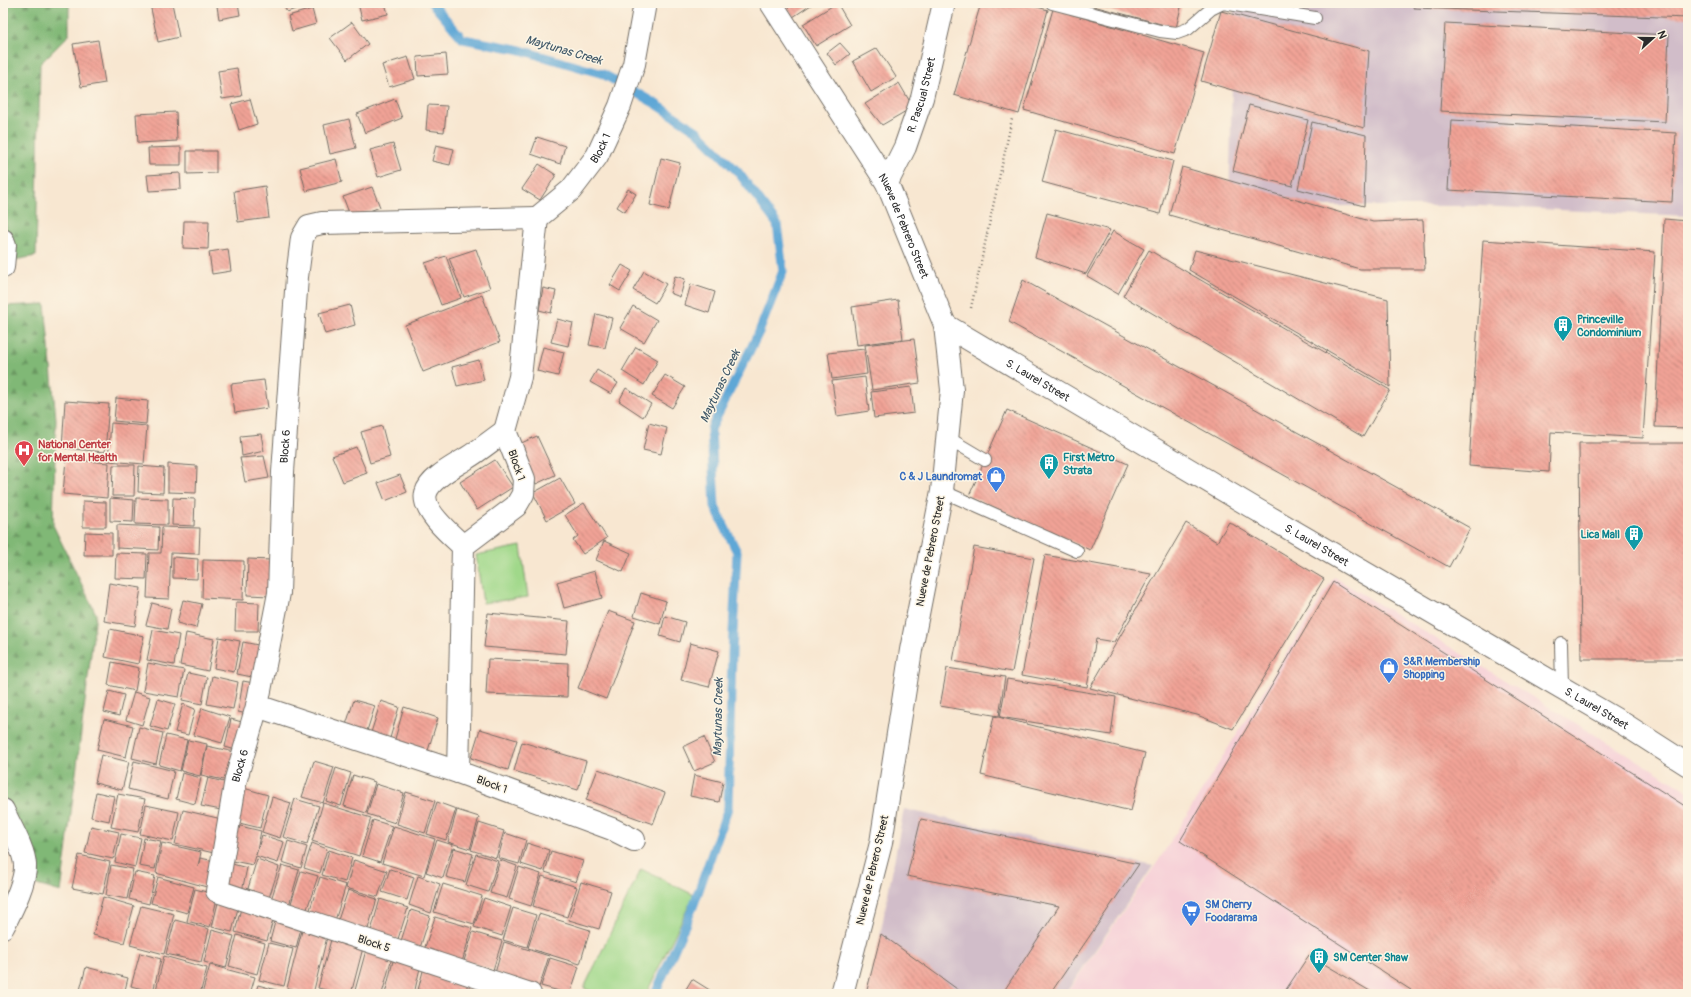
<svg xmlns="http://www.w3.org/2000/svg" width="1691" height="997" viewBox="0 0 1691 997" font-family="Pangolin,sans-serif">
<defs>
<pattern id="forest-firs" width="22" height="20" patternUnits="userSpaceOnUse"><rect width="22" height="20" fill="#80b876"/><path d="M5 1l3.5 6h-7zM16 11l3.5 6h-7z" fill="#699661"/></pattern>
<pattern id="building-back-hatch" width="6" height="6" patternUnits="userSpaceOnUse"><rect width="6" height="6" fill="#f1a396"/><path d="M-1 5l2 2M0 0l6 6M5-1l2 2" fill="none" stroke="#c3857b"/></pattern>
</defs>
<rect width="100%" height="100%" fill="#fcf5e5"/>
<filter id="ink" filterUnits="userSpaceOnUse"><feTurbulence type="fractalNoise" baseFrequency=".025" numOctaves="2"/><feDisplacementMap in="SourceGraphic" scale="8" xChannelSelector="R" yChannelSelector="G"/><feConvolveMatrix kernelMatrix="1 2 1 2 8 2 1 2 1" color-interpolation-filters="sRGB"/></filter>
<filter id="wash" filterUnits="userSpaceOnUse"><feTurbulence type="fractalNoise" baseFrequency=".012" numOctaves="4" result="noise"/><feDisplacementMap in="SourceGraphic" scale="16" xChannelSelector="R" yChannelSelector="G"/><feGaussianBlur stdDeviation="0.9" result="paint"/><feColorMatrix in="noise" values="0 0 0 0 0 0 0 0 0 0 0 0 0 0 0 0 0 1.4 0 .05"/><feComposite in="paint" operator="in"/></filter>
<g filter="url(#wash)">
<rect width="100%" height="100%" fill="#f8e7d1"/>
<path fill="#f6cfd7" d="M1334 577 1688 791V994H1066L1159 860Z"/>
<path fill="#d1bdc9" d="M1234 3H1688V216L1479 206H1229Z
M904 809 1153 866 1065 994H869Z"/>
<path fill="#a0d88a" stroke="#66825a" d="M521 546 528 597 483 603 476 555Z
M641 869 694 895 646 994H596L584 988Z"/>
<path fill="url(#forest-firs)" stroke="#567250" d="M3 3H69V35L40 64 36 256 3 262Z
M45 304 56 419 53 525 96 614 61 892 37 885 3 796V306Z"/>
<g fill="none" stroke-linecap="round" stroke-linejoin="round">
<path stroke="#5fa7d6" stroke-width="9" d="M432 3 463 39 517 49 603 74 656 104 697 131 738 172 777 224 783 271 759 332 711 429 715 507 737 552 732 653 728 808 693 907 655 994"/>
</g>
<g id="blocks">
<path fill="url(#building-back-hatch)" d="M156 3H172L179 37 158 42 150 4Z
M238 3 240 15 219 19 217 6Z
M283 3H300L301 7 287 12Z
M358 3H385L388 14 362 20Z
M784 3H814L793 17Z
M837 3 850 25 816 46 803 24Z
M981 3H1023L1048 10 1019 114 954 95Z
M1082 3H1182L1176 28Z
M1415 3H1688V18L1414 8Z
M312 9 316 24 292 31 288 16Z
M1053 9 1204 53 1175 154 1024 110Z
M1221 11 1369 51 1364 128 1201 81Z
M352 22 368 44 347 60 330 38Z
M1445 23 1669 35 1665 122 1440 111Z
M98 40 105 83 81 87 73 44Z
M840 43 850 54 836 65 827 53Z
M877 48 896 77 871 92 853 61Z
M446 54 448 74 418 76 417 57Z
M408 57 415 79 389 87 382 65Z
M237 68 242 96 222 99 218 71Z
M899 83 913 107 882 125 865 104Z
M250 99 257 124 239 130 231 104Z
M395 99 402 118 365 133 357 114Z
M428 105 447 106 444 132 426 130Z
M1249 105 1308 120 1292 186 1233 171Z
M176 112 177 141 138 143 136 114Z
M349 119 356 148 330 154 324 125Z
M1452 120 1676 133 1672 202 1448 190Z
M1312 122 1366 135 1364 206 1298 189Z
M1056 129 1173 161 1160 214 1042 182Z
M537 137 565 146 560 164 531 154Z
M393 144 401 170 378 177 370 150Z
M436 145 454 149 450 165 432 161Z
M181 147V165H149L148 148Z
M187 151H216V173L187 174Z
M661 158 680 163 669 210 650 205Z
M336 159 342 182 306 191 300 168Z
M539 164 556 175 540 200 522 189Z
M1182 167 1373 222 1423 220 1425 269H1360L1169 215Z
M180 173 181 189 149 191 147 175Z
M265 186 269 218 238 222 234 191Z
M372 187 380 207 351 218 343 197Z
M628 189 636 194 625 212 617 207Z
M1047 213 1110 230 1086 274 1035 257Z
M1664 219 1688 221V428L1655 427Z
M184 221H209L208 249 183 248Z
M1113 231 1144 249 1118 294 1087 276Z
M1483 240 1655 252 1643 438 1551 432 1549 472 1469 466Z
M228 249 231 271 212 274 209 252Z
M476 249 490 288 464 297 449 258Z
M1149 250 1390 390 1363 437 1123 296Z
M1195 250 1388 299 1390 387 1189 270Z
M446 256 461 298 441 305 425 263Z
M622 265 632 271 620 291 610 285Z
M644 271 666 284 655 303 633 290Z
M675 276 685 279 680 297 670 293Z
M1023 280 1470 528 1449 567 1009 322Z
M691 284 715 292 709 313 685 305Z
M543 288 556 291 551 313 539 310Z
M482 295 500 342 423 372 405 325Z
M898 300 903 339 857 345 852 307Z
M350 305 355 325 325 334 319 313Z
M633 306 657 320 644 342 620 328Z
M596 314 612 318 605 348 589 345Z
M557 319 573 323 568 346 551 342Z
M914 339 920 383 872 390 865 345Z
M543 347 564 352 558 376 537 371Z
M636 347 658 360 644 385 622 371Z
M864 349 867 374 832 379 828 353Z
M479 360 484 380 457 386 452 367Z
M597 370 618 383 611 394 590 382Z
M665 375 685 387 672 408 652 396Z
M865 377 869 411 837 416 832 381Z
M264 380 268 408 235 413 231 384Z
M911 387 914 413 874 418 871 392Z
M626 388 651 404 643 417 619 401Z
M116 398 148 401 146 424 114 421Z
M65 401 109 404 105 452 62 448Z
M1007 410 1128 464 1090 550 969 496Z
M111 423 147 426 144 464 108 461Z
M649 423 667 428 661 454 643 450Z
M382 426 390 457 370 463 361 432Z
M261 434 264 451 242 456 240 436Z
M537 436 555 475 536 484 517 445Z
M1579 443H1688V659H1581Z
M356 447 367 473 343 482 332 456Z
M264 456 269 478 245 482 240 458Z
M66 459 109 463 107 498 63 494Z
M495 460 513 487 477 510 460 482Z
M168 464 197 466 196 493 168 492Z
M113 465H135L134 496H112Z
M139 466 164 468 163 493 138 492Z
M400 475 407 492 385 501 378 483Z
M560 478 575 504 547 520 533 493Z
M110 498 134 500 133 522 110 521Z
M136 498 168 499V525L135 524Z
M173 498 195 499 194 526 172 525Z
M83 501 106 502V527H83Z
M584 503 607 538 583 554 573 540 578 536 565 515Z
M1229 522 1324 579 1233 729 1197 715 1090 688 1186 523 1217 542Z
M117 525 159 527 158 550 117 548Z
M162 527 200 528 199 554 171 553 169 599 147 598 149 553H161Z
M85 532 112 533V555H84Z
M604 541 631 553 623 572 596 560Z
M974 547 1034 558 1012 672 953 661Z
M116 553 147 554 146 579 115 578Z
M1045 555 1151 574 1114 642 1096 639 1087 687 1022 675Z
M173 557 198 559 197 579 173 578Z
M248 559 271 560 270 596 247 595Z
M203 560 244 561 243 600 202 598Z
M595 571 602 598 564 608 557 582Z
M1333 582 1688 808V994H1417L1180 841Z
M109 583 141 588 135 626 104 621Z
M641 593 666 601 660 624 634 616Z
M183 600 202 604 196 628 177 623Z
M236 602 259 603 258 631H235Z
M152 603 171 608 167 629 146 625Z
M608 611 635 621 606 699 578 688Z
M488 613 569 621 566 654 484 647Z
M665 616 685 622 680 642 660 636Z
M110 629 144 636 138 664 105 657Z
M153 630 179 635 174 665 147 660Z
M186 633 214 639 208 671 180 665Z
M219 637 240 641 234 672 214 668Z
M243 642 268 647 262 679 237 674Z
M690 643 719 651 709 687 681 680Z
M488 659 568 663 567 697 486 694Z
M112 662 139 668 135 691 108 685Z
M148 663 184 670 179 697 143 691Z
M947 668 1005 677 999 716 940 706Z
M188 673 207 677 202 704 182 700Z
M212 676 238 682 233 709 207 704Z
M1007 679 1116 697 1111 735 1000 717Z
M243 681 259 684 252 715 238 712Z
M109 691 124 695 119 716 104 712Z
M134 692 150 697 142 725 126 720Z
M158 699 175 704 167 731 150 726Z
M354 700 375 706 365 737 344 731Z
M381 701 399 707 388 745 369 739Z
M183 704 195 709 188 735 175 732Z
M404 707 438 718 426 757 393 746Z
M202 708 230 717 222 743 194 735Z
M994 716 1145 753 1131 811 981 775Z
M104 719 133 726 126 757 97 750Z
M231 719 249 724 243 752 225 747Z
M139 727 163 733 156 764 132 758Z
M480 729 517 740 508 770 471 758Z
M166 735 187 740 180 771 159 765Z
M704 737 715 762 694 771 683 747Z
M188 740 207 744 200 776 181 771Z
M522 742 586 761 578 790 514 771Z
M207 746 239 753 233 782 201 775Z
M101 755 129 762 122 790 95 783Z
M134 761 174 771 168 799 128 789Z
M314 761 334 767 323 803 302 797Z
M336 768 351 773 341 806 326 801Z
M598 769 665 793 653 824 586 800Z
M182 773 201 778 195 804 176 799Z
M353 775 375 782 366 813 344 806Z
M694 775 723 782 719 802 690 796Z
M208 778 232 784 226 811 201 806Z
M376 784 404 793 395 823 367 814Z
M240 787 268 795 260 828 231 821Z
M96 792 114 796 109 821 91 817Z
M406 792 435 801 425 833 397 824Z
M118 794 145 799 138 832 111 827Z
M272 797 291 803 280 838 262 832Z
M295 799 319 806 307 844 283 837Z
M437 802 456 809 446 840 427 834Z
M323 803 371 818 359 856 312 841Z
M146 805 179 812 173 841 140 834Z
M183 810 226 820 218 854 175 844Z
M457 810 479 817 470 849 448 842Z
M921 819 1139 864 1050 994H1002L1059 906 907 876Z
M373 820 392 826 380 862 362 856Z
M479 823 504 831 496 858 471 850Z
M232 824 261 831 256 855 262 835 284 842 278 863 256 856 253 865 223 859Z
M91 826 119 832 113 859 85 853Z
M394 826 435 839 424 876 382 863Z
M505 833 526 840 519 864 498 858Z
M121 834 141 838 135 867 115 862Z
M144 838 161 841 155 869 139 866Z
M437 840 453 845 443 878 426 872Z
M288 841 307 847 301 868 282 862Z
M162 843 201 852 198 867 200 858 220 862 214 889 156 873Z
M312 843 327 849 320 873 304 868Z
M527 843 549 850 543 871 521 864Z
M454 848 473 854 465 882 446 877Z
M329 850 352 858 345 882 322 875Z
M551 851 583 861 576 882 545 872Z
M476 854 498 861 488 892 466 885Z
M79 855 110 862 103 894 72 888Z
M257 859 279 867 268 901 246 895Z
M354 860 387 871 378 897 346 888Z
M500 860 517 866 507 898 490 893Z
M225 862 247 868 241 896 219 890Z
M111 865 133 869 127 899 106 895Z
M282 865 299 870 288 909 270 903Z
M519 867 541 874 531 906 509 899Z
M390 869 414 877 407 900 382 892Z
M301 871 318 876 305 915 289 910Z
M135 872 155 876 149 904 129 899Z
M418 876 440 884 431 913 409 905Z
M542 876 577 887 567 917 533 906Z
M158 877 194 887 187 913 151 903Z
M320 877 346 885 334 924 308 916Z
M581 882 611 891 599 929 569 920Z
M443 884 482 896 474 924 434 912Z
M195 889 218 895 210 927 187 921Z
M348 890 377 899 367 932 337 923Z
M220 895 240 900 232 932 212 927Z
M103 897 134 906 124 943 93 935Z
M484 898 511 907 502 936 474 927Z
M380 899 408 908 398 939 371 931Z
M242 904 275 913 267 941 235 932Z
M141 906 174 914 164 954 130 945Z
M513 908 536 915 527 947 503 940Z
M411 910 430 916 420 948 401 941Z
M539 914 590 930 580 964 528 948Z
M435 917 472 928 462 962 424 950Z
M276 918 302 924 296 948 270 941Z
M175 920 209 929 201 962 166 954Z
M303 927 328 933 313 994 287 988Z
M212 930 234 936 226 968 204 962Z
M473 932 502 941 493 970 464 961Z
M881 934 964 994H866Z
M237 935 265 943 257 974 229 966Z
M332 936 364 944 351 994H343L318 988Z
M504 942 549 956 539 987 495 973Z
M269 943 293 949 284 986 259 980Z
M366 950 392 957 382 994H354Z
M140 953 161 959 153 992 131 986Z
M1309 955 1375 994H1283Z
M164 956 207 968 200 994H171L156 990Z
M550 958 579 967 570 994 541 986Z
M393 961 420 968 414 994H385Z
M210 965 255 977 250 994H202Z
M86 967 128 978 124 994H79Z
M424 967 469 979 465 994H417Z
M692 979 716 994H683Z
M472 981 515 994H469Z
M258 985 280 991 279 994H255Z
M129 990 144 993V994H128Z"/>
</g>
</g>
<g filter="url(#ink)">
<use href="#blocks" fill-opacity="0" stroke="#736d65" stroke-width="1"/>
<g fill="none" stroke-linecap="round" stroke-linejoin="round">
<defs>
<path id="lane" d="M1052 3 1160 31 1177 33 1188 29 1211 9 1223 3 1315 18
M948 438 985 460
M942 491 1077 551
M1561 643 1562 688"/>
<g id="street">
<path id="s1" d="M887 183 905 147 922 98 944 3"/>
<path d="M3 240 5 245 3 267"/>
<path d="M463 546C452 536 421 510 426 493 430 478 455 466 467 458 480 450 492 440 505 431"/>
<path d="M257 706 458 772"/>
<path d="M3 810C10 826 24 848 25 865 26 883 11 911 3 927"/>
<path id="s2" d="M634 840 612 829 458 772 463 546 516 506 523 494 524 479 505 431 520 377 537 218 571 190 597 156 620 106 634 64 645 3"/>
<path id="s3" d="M530 994 217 891 236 779 257 706 279 593 283 472 297 277 302 238 309 226 322 223 537 218"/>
</g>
<g id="secondary">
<path id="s4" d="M771 3 887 183 945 325 952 390 942 491 911 650 881 843 842 994"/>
<path id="s5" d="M945 325 1252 507 1624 724 1688 765"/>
</g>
</defs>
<use href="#lane" stroke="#736d65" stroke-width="14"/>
<use href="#street" stroke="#736d65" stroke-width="24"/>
<use href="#secondary" stroke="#736d65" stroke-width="24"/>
<path stroke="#736d65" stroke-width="2.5" stroke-dasharray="1 3" stroke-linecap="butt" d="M971 308 1012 119"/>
<use href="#lane" stroke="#fff" stroke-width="12"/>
<use href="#street" stroke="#fff" stroke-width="22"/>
<use href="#secondary" stroke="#fff" stroke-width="22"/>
</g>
</g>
<defs>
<symbol id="building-pin" viewBox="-11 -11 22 30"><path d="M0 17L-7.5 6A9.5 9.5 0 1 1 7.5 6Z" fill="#0f9aa8" stroke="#fcf5e5"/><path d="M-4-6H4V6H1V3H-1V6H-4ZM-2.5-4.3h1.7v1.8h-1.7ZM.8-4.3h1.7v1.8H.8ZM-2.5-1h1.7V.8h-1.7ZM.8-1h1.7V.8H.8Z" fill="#fff"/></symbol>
<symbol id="hospital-pin" viewBox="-11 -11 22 30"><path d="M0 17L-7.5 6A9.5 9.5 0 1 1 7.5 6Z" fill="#e0444e" stroke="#fcf5e5"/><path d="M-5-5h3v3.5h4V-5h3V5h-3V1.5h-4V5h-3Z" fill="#fff"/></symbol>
<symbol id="shop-pin" viewBox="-11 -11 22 30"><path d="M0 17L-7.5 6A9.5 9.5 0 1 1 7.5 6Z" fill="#3f7fe0" stroke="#fcf5e5"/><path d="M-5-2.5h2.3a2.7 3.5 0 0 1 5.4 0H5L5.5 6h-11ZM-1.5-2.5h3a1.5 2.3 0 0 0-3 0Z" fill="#fff"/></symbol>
<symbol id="supermarket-pin" viewBox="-11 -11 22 30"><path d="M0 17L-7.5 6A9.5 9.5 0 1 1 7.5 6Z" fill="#3f7fe0" stroke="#fcf5e5"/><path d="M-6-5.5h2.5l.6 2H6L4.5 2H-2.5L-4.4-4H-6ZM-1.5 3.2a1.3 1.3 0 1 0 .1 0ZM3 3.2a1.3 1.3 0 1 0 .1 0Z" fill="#fff"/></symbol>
</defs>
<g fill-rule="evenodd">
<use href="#building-pin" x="1552" y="314" width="22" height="30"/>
<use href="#hospital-pin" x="13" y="439" width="22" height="30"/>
<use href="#building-pin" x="1038" y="452" width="22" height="30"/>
<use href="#shop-pin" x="985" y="465" width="22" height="30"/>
<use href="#building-pin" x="1623" y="523" width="22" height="30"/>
<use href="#shop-pin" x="1378" y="656" width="22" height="30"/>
<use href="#supermarket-pin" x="1180" y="899" width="22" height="30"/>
<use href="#building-pin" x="1308" y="946" width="22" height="30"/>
</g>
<g text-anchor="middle" stroke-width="3" stroke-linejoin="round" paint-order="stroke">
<g font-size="11" fill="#2b2b2b" stroke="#fcf5e5">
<text dy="4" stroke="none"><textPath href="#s1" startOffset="95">R. Pascual Street</textPath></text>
<text dy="4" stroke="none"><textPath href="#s2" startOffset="873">Block 1</textPath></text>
<text dy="4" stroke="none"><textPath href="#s4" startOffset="260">Nueve de Pebrero Street</textPath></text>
<text dy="4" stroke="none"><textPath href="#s5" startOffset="108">S. Laurel Street</textPath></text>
<text dy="4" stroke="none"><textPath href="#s3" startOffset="781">Block 6</textPath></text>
<text transform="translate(517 465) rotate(71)" y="4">Block 1</text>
<text dy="4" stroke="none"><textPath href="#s5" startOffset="432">S. Laurel Street</textPath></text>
<text transform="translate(930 551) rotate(-79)" y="4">Nueve de Pebrero Street</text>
<text dy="4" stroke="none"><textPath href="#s5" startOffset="756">S. Laurel Street</textPath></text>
<text dy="4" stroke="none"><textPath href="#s3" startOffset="457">Block 6</textPath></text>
<text transform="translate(492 784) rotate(20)" y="4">Block 1</text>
<text transform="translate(872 870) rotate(-77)" y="4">Nueve de Pebrero Street</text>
<text transform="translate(374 943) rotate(18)" y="4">Block 5</text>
</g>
<g font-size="11" font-weight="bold" fill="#0d838f" stroke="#fcf5e5" text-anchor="start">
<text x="1577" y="323">Princeville<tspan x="1577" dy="13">Condominium</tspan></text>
<text x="1063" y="461">First Metro<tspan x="1063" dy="13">Strata</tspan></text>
<text x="1620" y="538" text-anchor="end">Lica Mall</text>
<text x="1333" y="961">SM Center Shaw</text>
</g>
<g font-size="11" font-weight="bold" fill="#be3a42" stroke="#fcf5e5" text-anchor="start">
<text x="38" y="448">National Center<tspan x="38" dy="13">for Mental Health</tspan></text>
</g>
<g font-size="11" font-weight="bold" fill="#366cbe" stroke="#fcf5e5" text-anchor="start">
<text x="982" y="480" text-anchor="end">C &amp; J Laundromat</text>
<text x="1403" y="665">S&amp;R Membership<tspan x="1403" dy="13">Shopping</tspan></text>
<text x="1205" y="908">SM Cherry<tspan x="1205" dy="13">Foodarama</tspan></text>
</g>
<g font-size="12" font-style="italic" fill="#3d5667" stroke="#fcf5e5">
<text transform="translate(564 50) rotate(16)" y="4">Maytunas Creek</text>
<text transform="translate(720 386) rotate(-65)" y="4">Maytunas Creek</text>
<text transform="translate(718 717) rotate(-89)" y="4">Maytunas Creek</text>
</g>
</g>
<rect width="1691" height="997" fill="none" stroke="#fcf5e5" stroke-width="16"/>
<g transform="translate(1653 38) rotate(69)" stroke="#fcf5e5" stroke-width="3" paint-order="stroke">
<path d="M0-3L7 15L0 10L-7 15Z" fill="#2b2b2b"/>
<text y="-6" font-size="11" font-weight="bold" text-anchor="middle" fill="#2b2b2b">N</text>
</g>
</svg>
